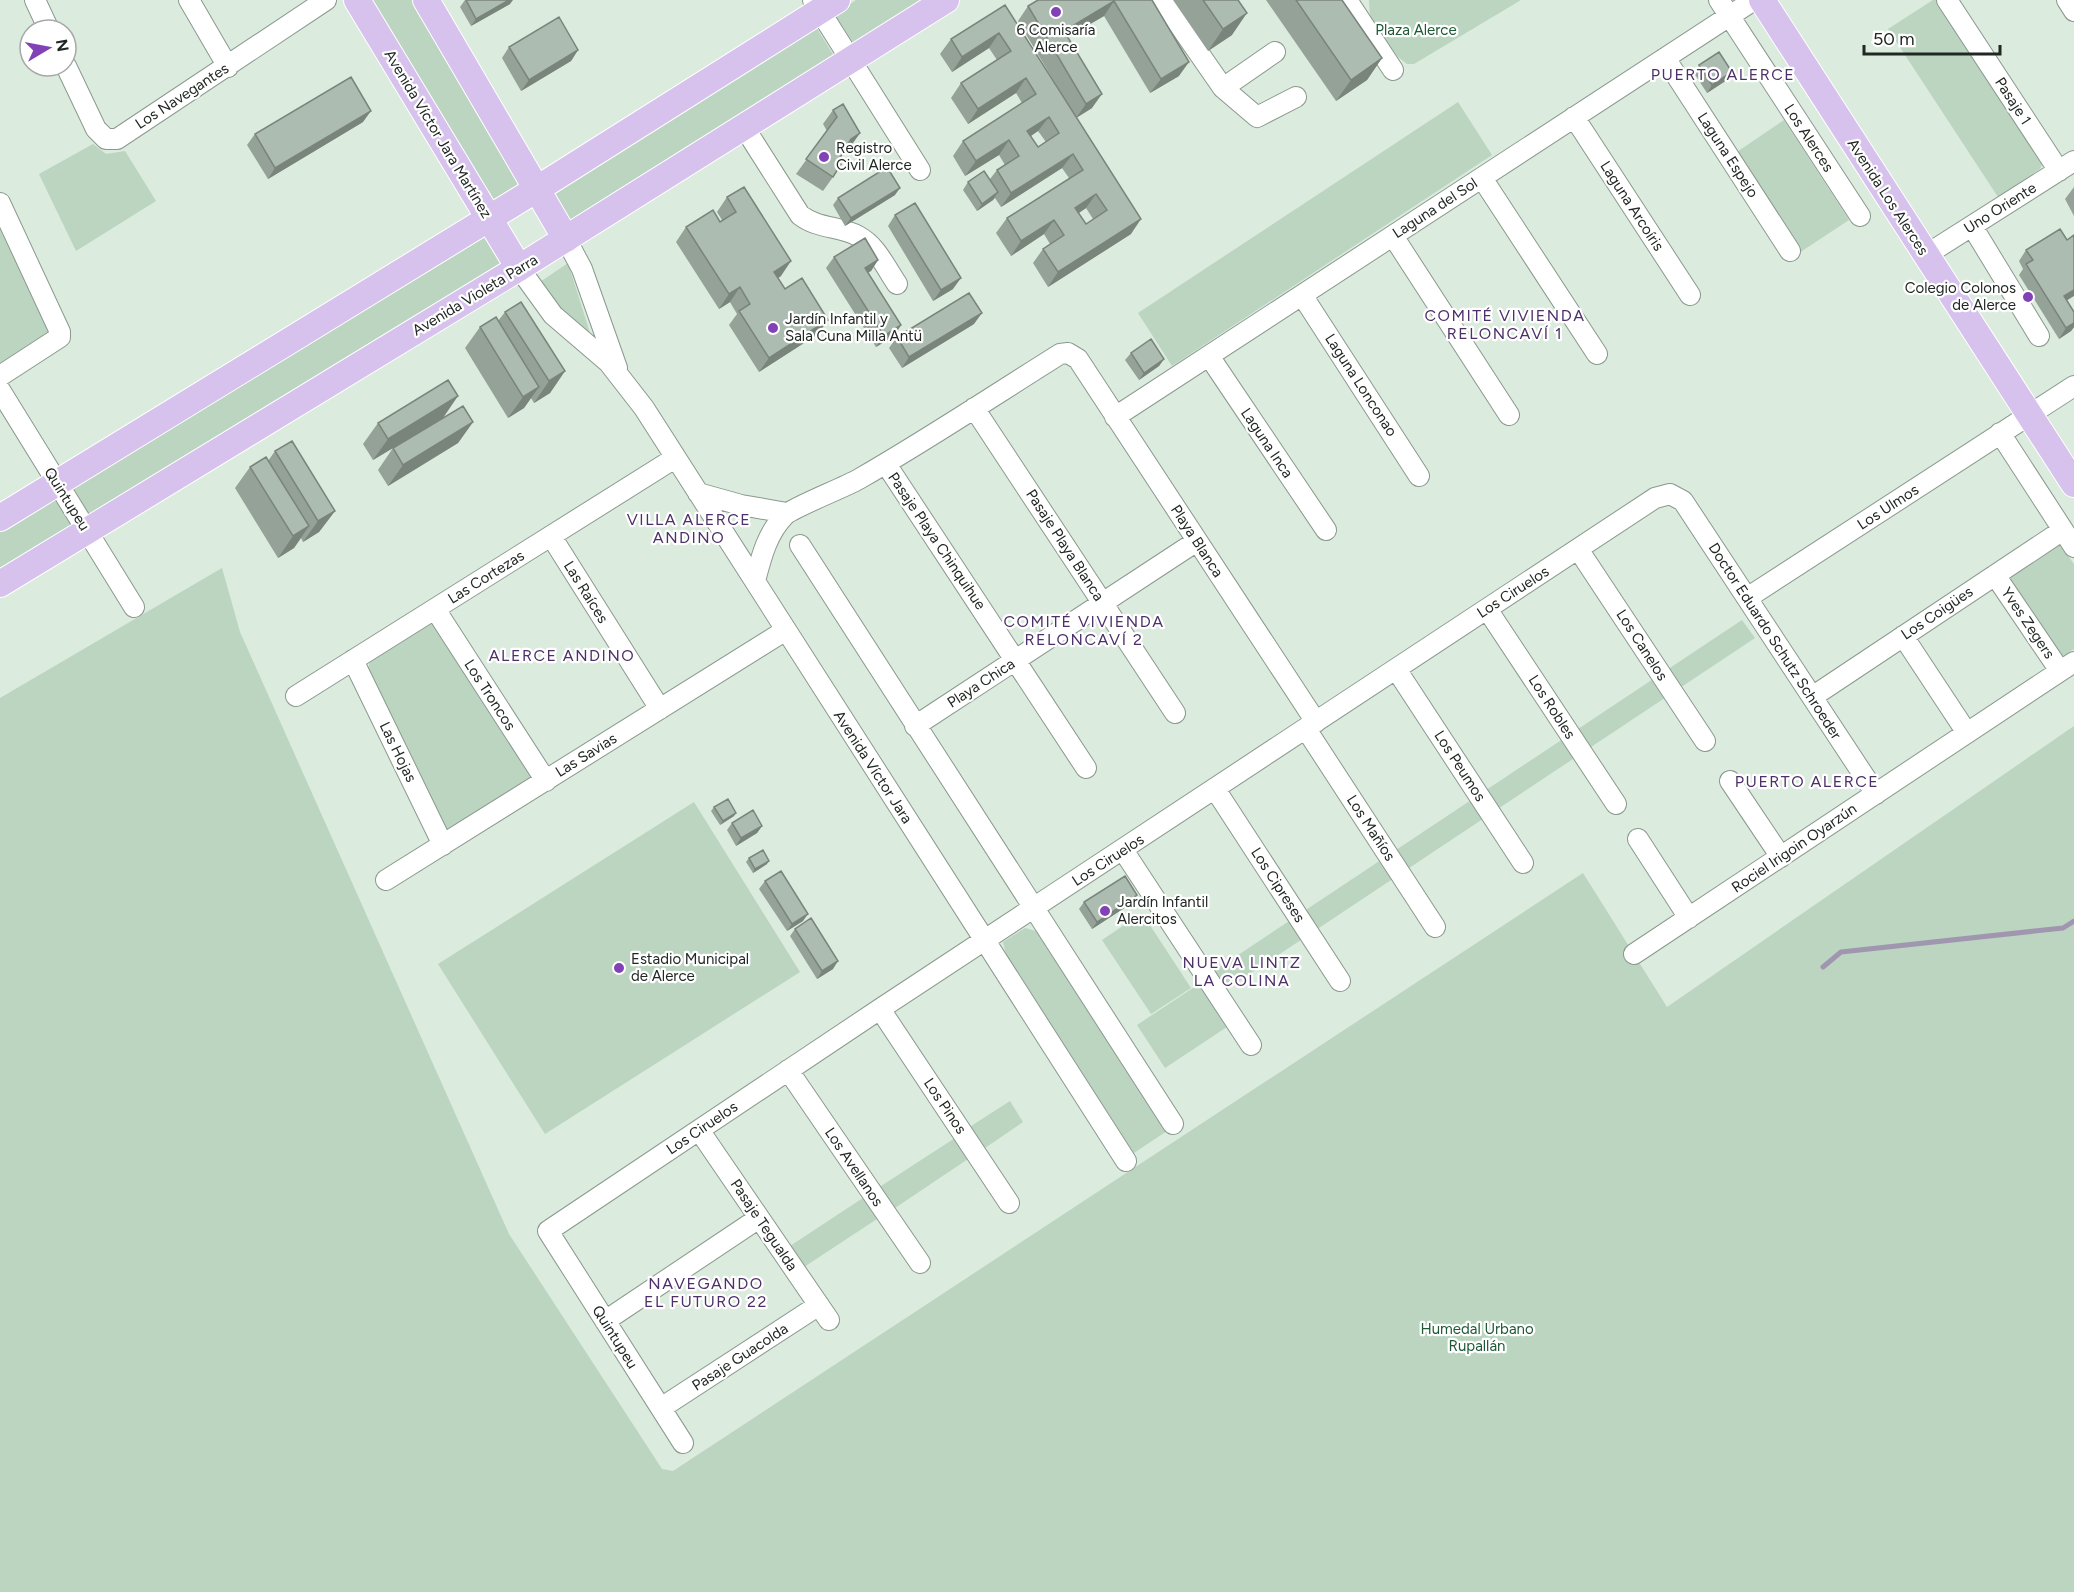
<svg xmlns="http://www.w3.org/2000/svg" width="2074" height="1592" viewBox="0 0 2074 1592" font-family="Figtree,sans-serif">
<rect width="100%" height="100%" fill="#dbebde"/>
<path fill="#bbd5c1" d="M371 0H415L523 183 491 204Z
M856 0H927L854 44 835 15Z
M1369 0H1521L1414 64H1407L1397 56 1370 17Z
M1933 0H1937L2044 159 2040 169 1998 197 1888 29Z
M816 27 834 56 571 223 551 194Z
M1458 102 1492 155 1172 366 1138 313Z
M1784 120 1849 220 1799 253 1734 154Z
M93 144 106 154 125 151 156 201 76 251 39 174Z
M0 216 55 331 0 368Z
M483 235 501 265 89 516 72 485Z
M568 263 591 336 568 318 540 282Z
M54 498 73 528 0 577V530Z
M2058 542 2074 564V649L2061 657 2008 582 2009 575Z
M222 568 240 632 509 1234 662 1469 673 1471 1583 873 1667 1007 2074 726V1592H0V698Z
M1742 620 1755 638 1224 991 1211 973Z
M433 621 534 777 447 831 443 828 368 673 370 659Z
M694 802 800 972 545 1134 438 964Z
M1142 913 1191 988 1151 1014 1102 940Z
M1025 928 1036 931 1167 1131 1134 1153 1006 954 1003 942Z
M1202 982 1230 1025 1165 1068 1137 1025Z
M1010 1101 1023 1122 982 1150 968 1128Z
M955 1138 968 1159 892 1210 878 1188Z
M863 1198 877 1219 801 1269 787 1248Z"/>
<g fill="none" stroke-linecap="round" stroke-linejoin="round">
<path stroke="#a196b0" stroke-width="5" d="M1823 967 1841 952 2063 928 2074 921"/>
<defs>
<path id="minor" d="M35 0 49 30
M189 0 228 67
M813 0 920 170
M1162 0 1223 88 1275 52
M1347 0 1393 70
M1719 0 1860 216
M1947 0 2059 171
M2067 0 2074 11
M1665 58 1790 251
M66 66 96 129 106 139H117L326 0
M1223 88 1257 117 1296 97
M1574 117 1690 295
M744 127 800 215C818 229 840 226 858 236 876 245 886 268 897 284
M1482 178 1597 354
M0 203 60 332V337L0 376
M1972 226 2039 336
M1393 236 1509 415
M566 239 582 269 617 368
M1926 255 2074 161
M519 268 553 315 609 363 644 408 1126 1161
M1302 295 1419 476
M1209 356 1326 530
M0 390 134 607
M974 408 1175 713
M1115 417 1754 0
M2000 433 2074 547
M886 464 1086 768
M698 493 741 505 787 513
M551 536 660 709
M800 545 1173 1124
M1578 549 1705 741
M1995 575 2060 671
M755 581C761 558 767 533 785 515 794 507 843 488 859 479 927 440 993 396 1060 354L1068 353 1078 359 1316 722
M1747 598 2074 386
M435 609 546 781
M1487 609 1616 804
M1903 636 1967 733
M353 660 443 845
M1396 669 1523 863
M296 696 675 458
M1812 697 2063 530
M915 726 1197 541
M1306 729 1435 927
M1730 781 1781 857
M1215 789 1340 981
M1638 839 1689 918
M1123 850 1251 1045
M386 880 786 630
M1634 954 2074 662
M880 1009 1009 1203
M788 1070 920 1263
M699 1130 829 1320
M605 1321 759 1218
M661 1408 819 1305
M683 1443 548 1231 880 1009 1655 498 1670 494 1683 501 1876 794"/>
<path id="major" d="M357 0 519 268
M426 0 566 239
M1762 0 2074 484
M0 518 537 189 837 0
M0 584 519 268 946 0"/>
</defs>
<use href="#minor" stroke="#8a998e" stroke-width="22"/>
<use href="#major" stroke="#fff" stroke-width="28"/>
<use href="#minor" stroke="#fff" stroke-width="20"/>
<use href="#major" stroke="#d7c2ee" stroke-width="26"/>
</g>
<path fill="#95a297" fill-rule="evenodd" d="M465 0 510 4 471 26 460 7Z
M1038 0H1152L1179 76 1150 93 1104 16 1068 37 1092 108 1076 118 1131 234 1048 287 1033 263 1043 249 1050 244 1044 234 1011 256 996 233 1007 218 1069 178 1062 168 1001 207 995 198 993 200 977 211 963 190 968 182 990 179 997 170 1005 165 999 155 965 176 953 156 963 141 1022 103 1016 93 968 124 951 98 961 83 997 60 989 48 952 72 940 54 951 39 1005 5 1064 98 1018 21 1028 6ZM1038 131 1046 142 1038 147 1031 136ZM1086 208 1093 219 1086 224 1079 213Z
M1173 0H1238L1232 35 1208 51Z
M1266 0H1342L1382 58 1367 80 1336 101Z
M509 47 578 50 571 61 521 91 502 58Z
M1699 65 1732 72 1727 80 1707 93 1694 73Z
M833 110 860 133 850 147 843 152 838 161 833 177 823 191 796 174 827 131 823 124Z
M363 122 268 179 247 145 255 134Z
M2074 187V216L2065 199Z
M895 195 845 226 833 205 838 198Z
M727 197 781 276 778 278 785 289 828 320 818 334 759 372 729 325 737 314 730 302 719 309 676 242 686 227 720 222 722 220 717 212Z
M895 215 953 289 933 301 888 226Z
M2067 240V301L2074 312V327L2071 331 2059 339 2019 275 2023 269 2019 261 2026 250Z
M834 257 878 260 871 271 868 272 901 325 894 336 876 347 826 268Z
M505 312 565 371 550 393 534 403 531 398 524 408 508 418 465 348 480 327 498 321Z
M974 324 902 368 889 348 897 337Z
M1131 353 1164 359 1159 366 1139 380 1125 360Z
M443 418 373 460 363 444 378 423Z
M473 422 458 443 388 486 378 470 393 448Z
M275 451 335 511 319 532 303 542 301 538 294 548 278 558 235 488 250 467 268 461Z
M714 807 734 816 720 825 711 811Z
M732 823 762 826 757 833 736 846 727 830Z
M749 858 767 864 753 873 746 862Z
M765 881 803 921 787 931 759 889Z
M1137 895 1132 903 1092 929 1079 909 1084 902Z
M795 929 833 969 817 979 790 936Z"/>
<path fill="#79847b" d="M509 0H513L510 4 471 26 476 19Z
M1114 1 1104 16 1054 45 1064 31Z
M1247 13 1232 35 1208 51 1223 29Z
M999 33 989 48 952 72 962 57Z
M578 50 571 61 521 91 529 80Z
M1382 58 1367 80 1336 101 1351 80Z
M1189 62 1179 76 1150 93 1161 79Z
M1732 72 1727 80 1707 93 1712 85Z
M1026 78 1016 93 968 124 978 109Z
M1102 94 1092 108 1076 118 1086 104Z
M371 111 363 122 268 179 275 168Z
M1049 117 1038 131 1017 145 1027 131Z
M860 133 850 147 841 153 851 139Z
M1009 140 999 155 965 176 976 161Z
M1073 154 1062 168 1001 207 1011 193Z
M900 188 895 195 845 226 851 218Z
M998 192 993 200 977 211 982 204Z
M1096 194 1086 208 1065 222 1075 208Z
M1141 219 1131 234 1048 287 1058 272Z
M1054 220 1044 234 1011 256 1021 241Z
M878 260 871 271 858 279 865 268Z
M791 261 781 276 764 287 774 272Z
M961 278 953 289 933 301 941 290Z
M740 287 730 302 719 309 729 294Z
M2074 290V296L2056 307 2064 296Z
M982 313 974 324 902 368 909 357Z
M828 320 818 334 759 372 769 358Z
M2074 323V327L2071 331 2059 339 2066 328Z
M901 325 894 336 876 347 884 336Z
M1164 359 1159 366 1139 380 1144 373Z
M565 371 550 393 534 403 549 381Z
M539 387 524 408 508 418 523 397Z
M458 396 443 418 373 460 388 439Z
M473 422 458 443 388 486 403 465Z
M335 511 319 532 303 542 318 521Z
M309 526 294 548 278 558 293 536Z
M736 813 734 816 720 825 723 821Z
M762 826 757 833 736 846 741 838Z
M769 861 767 864 753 873 755 869Z
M1137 895 1132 903 1092 929 1097 922Z
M808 914 803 921 787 931 792 924Z
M838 961 833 969 817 979 822 971Z"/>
<path fill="#adbcb0" stroke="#79847b" stroke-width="1.5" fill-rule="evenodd" d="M466 0H509L476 19Z
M1038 0H1152L1189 62 1161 79 1114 1 1064 31 1102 94 1086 104 1028 6Z
M1203 0H1238L1247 13 1223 29Z
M1296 0H1342L1382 58 1351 80Z
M1005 5 1141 219 1058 272 1043 249 1064 235 1054 220 1021 241 1007 218 1083 170 1073 154 1011 193 997 170 1019 156 1009 140 976 161 963 141 1036 94 1026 78 978 109 961 83 1011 51 999 33 962 57 951 39ZM1049 117 1059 133 1038 147 1027 131ZM1096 194 1107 210 1086 224 1075 208Z
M559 17 578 50 529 80 509 47Z
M1719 52 1732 72 1712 85 1699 65Z
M351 77 371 111 275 168 255 134Z
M843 104 860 133 851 139 838 161 841 164 833 177 806 159 837 117 833 110Z
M887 167 900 188 851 218 838 198Z
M984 171 998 192 982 204 968 182Z
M744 187 791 261 774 272 785 289 802 278 828 320 769 358 739 311 750 304 740 287 729 294 686 227 713 210 720 222 736 212 727 197Z
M915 203 961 278 941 290 895 215Z
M2060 229 2067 240 2074 235V290L2064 296 2074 312V323L2066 328 2026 264 2033 260 2026 250Z
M865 238 878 260 865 268 901 325 884 336 834 257Z
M969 293 982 313 909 357 897 337Z
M521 302 565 371 549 381 505 312Z
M496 317 539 387 523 397 480 327Z
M1151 339 1164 359 1144 373 1131 353Z
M448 380 458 396 388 439 378 423Z
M463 406 473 422 403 465 393 448Z
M292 441 335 511 318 521 275 451Z
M266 457 309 526 293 536 250 467Z
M728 799 736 813 723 821 714 807Z
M753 810 762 826 741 838 732 823Z
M763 850 769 861 755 869 749 858Z
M781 871 808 914 792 924 765 881Z
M1125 876 1137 895 1097 922 1084 902Z
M811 918 838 961 822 971 795 929Z"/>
<g fill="#8242b7" stroke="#fff" stroke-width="2">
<circle cx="1056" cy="12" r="6"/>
<circle cx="824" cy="157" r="6"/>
<circle cx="2028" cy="297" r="6"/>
<circle cx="773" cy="328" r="6"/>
<circle cx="1105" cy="911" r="6"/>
<circle cx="619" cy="968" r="6"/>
</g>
<g text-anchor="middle" stroke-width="4.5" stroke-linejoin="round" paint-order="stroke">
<g font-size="15" fill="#212723" stroke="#fff" text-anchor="start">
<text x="1056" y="35" text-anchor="middle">6 Comisaría<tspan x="1056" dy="17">Alerce</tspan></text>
<text x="836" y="153">Registro<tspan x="836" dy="17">Civil Alerce</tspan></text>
<text x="2016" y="293" text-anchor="end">Colegio Colonos<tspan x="2016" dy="17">de Alerce</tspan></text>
<text x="785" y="324">Jardín Infantil y<tspan x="785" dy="17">Sala Cuna Milla Antü</tspan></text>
<text x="1117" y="907">Jardín Infantil<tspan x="1117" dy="17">Alercitos</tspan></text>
<text x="631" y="964">Estadio Municipal<tspan x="631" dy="17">de Alerce</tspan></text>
</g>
<g font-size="15" fill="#1d5934" stroke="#fff">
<text x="1416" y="35">Plaza Alerce</text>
<text x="1477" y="1334">Humedal Urbano<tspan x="1477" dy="17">Rupallán</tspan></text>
</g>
<g font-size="15" fill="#212723" stroke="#fff">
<text transform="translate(182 96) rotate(-33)" y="5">Los Navegantes</text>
<text transform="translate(2013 101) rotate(57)" y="5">Pasaje 1</text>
<text transform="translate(438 134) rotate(59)" y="5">Avenida Víctor Jara Martínez</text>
<text transform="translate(1809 138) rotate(57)" y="5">Los Alerces</text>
<text transform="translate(1728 155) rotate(57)" y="5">Laguna Espejo</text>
<text transform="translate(1888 197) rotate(57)" y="5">Avenida Los Alerces</text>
<text transform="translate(1632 206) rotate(57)" y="5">Laguna Arcoíris</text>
<text transform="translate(1435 208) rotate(-33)" y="5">Laguna del Sol</text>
<text transform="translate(2000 208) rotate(-32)" y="5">Uno Oriente</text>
<text transform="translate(475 295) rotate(-31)" y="5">Avenida Violeta Parra</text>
<text transform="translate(1361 385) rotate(57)" y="5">Laguna Lonconao</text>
<text transform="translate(1267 443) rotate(56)" y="5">Laguna Inca</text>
<text transform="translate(67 499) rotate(58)" y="5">Quintupeu</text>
<text transform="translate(1888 507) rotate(-33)" y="5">Los Ulmos</text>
<text transform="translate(937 541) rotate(56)" y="5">Pasaje Playa Chinquihue</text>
<text transform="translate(1197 541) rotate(57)" y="5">Playa Blanca</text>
<text transform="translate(1065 545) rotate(57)" y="5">Pasaje Playa Blanca</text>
<text transform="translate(486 577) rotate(-32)" y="5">Las Cortezas</text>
<text transform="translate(586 592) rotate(58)" y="5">Las Raíces</text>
<text transform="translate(1513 592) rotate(-33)" y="5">Los Ciruelos</text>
<text transform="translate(1937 613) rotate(-34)" y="5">Los Coigües</text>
<text transform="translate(2028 623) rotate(56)" y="5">Yves Zegers</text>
<text transform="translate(1775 641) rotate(57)" y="5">Doctor Eduardo Schutz Schroeder</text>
<text transform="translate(1642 645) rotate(57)" y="5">Los Canelos</text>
<text transform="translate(981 683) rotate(-33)" y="5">Playa Chica</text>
<text transform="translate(490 695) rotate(57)" y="5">Los Troncos</text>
<text transform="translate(1552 707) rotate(57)" y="5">Los Robles</text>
<text transform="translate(398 752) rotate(64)" y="5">Las Hojas</text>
<text transform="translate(586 755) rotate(-32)" y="5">Las Savias</text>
<text transform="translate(1460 766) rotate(57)" y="5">Los Peumos</text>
<text transform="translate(873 767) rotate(57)" y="5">Avenida Víctor Jara</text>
<text transform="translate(1371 828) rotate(57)" y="5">Los Mañíos</text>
<text transform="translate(1794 848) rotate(-34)" y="5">Rociel Irigoin Oyarzún</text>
<text transform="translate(1108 860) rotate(-33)" y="5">Los Ciruelos</text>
<text transform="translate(1278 885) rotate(57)" y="5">Los Cipreses</text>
<text transform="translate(945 1106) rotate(56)" y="5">Los Pinos</text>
<text transform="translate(702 1128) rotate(-34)" y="5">Los Ciruelos</text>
<text transform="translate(854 1167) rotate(56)" y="5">Los Avellanos</text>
<text transform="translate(764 1225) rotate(56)" y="5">Pasaje Tegualda</text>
<text transform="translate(615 1337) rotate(58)" y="5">Quintupeu</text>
<text transform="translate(740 1357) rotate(-33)" y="5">Pasaje Guacolda</text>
</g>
<g font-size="16" letter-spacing="1.5" fill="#4d2f69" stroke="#fff">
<text x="1723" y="80">PUERTO ALERCE</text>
<text x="1505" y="321">COMITÉ VIVIENDA<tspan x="1505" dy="18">RELONCAVÍ 1</tspan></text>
<text x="689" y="525">VILLA ALERCE<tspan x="689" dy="18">ANDINO</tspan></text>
<text x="1084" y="627">COMITÉ VIVIENDA<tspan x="1084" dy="18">RELONCAVÍ 2</tspan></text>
<text x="562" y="661">ALERCE ANDINO</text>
<text x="1807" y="787">PUERTO ALERCE</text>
<text x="1242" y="968">NUEVA LINTZ<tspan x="1242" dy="18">LA COLINA</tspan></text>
<text x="706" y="1289">NAVEGANDO<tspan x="706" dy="18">EL FUTURO 22</tspan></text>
</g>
</g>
<g transform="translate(48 48) rotate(80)"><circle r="28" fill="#ffffff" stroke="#a6a9a7" stroke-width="1.5"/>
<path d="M0-4.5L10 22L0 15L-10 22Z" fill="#8242b7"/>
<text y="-9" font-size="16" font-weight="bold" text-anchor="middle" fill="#212723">N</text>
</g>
<path d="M1864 45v9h136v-9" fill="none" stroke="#212723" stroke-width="3"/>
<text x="1873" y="45" font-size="18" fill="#212723" stroke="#ffffff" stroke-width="4.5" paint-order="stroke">50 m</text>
</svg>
